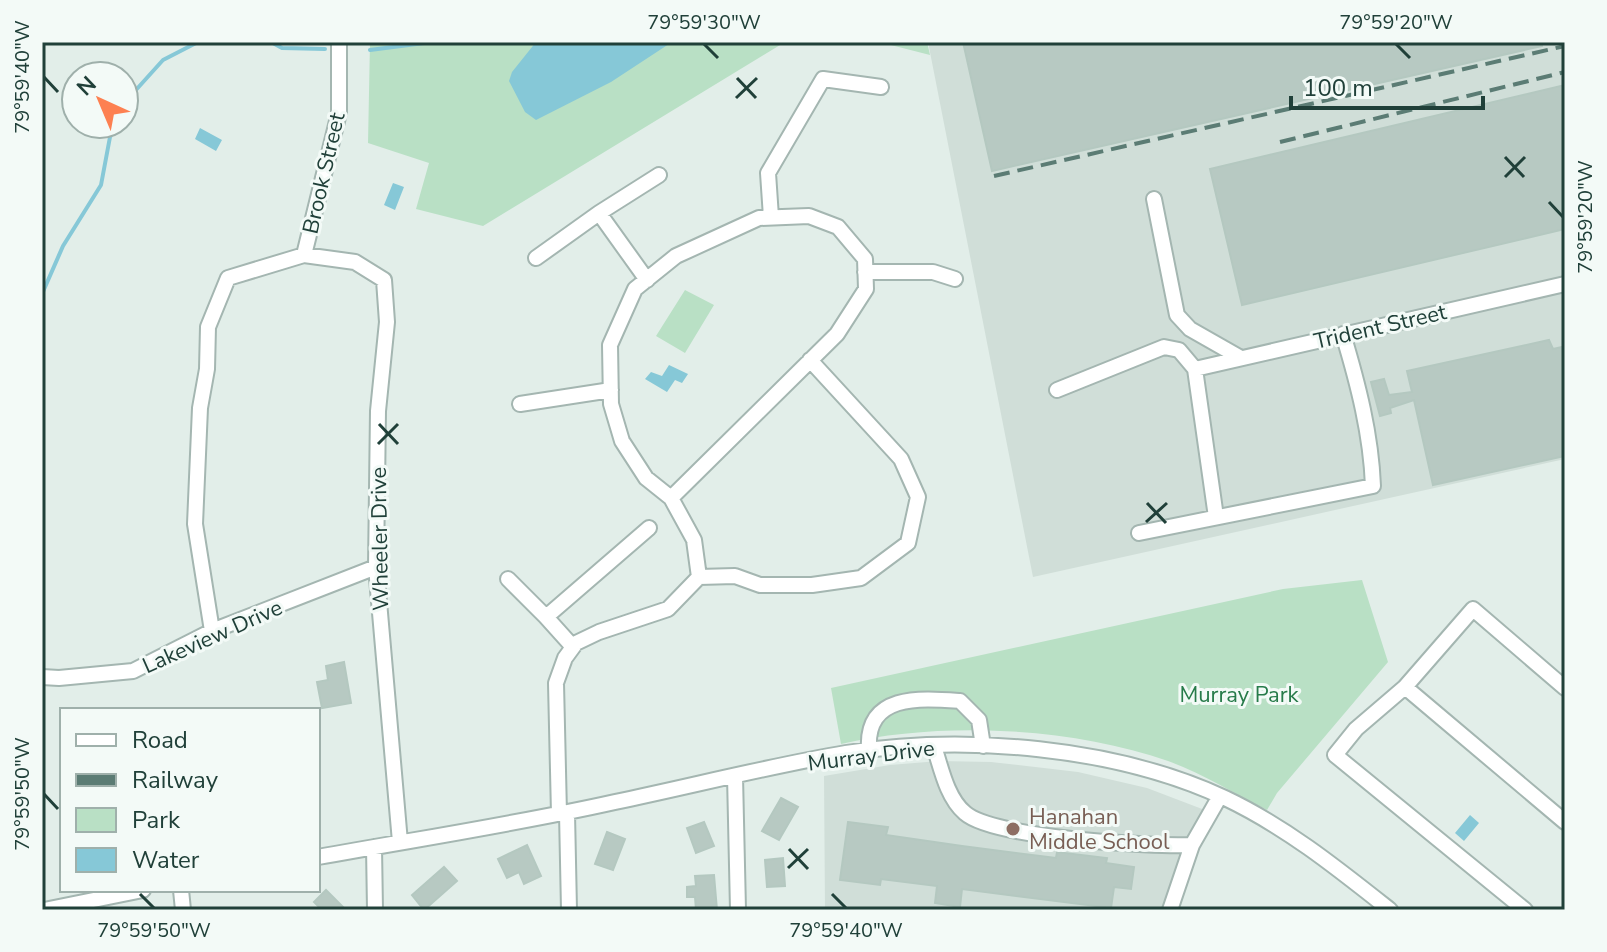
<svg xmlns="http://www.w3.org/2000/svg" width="1607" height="952" viewBox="0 0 1607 952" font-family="'Nunito Sans',sans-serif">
<rect width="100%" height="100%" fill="#e2eee9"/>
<path fill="#d0ded8" d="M928 42H1565V459L1033 577Z
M939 761 991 762 1078 772 1147 788 1210 812 1170 910H825L824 776 890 765Z"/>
<path fill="#b9e0c5" d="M370 42H785L483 226 416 209 429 163 368 143Z
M879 42H927L930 55Z
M685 290 714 305 685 353 656 336Z
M1362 580 1388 662 1277 793 1267 810C1235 794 1202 773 1168 761 1070 727 942 721 841 744L831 688 1283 589Z"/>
<path fill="#86c8d7" d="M536 42H672L611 82 536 120 525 112 509 81 512 72Z
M200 128 222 140 216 151 195 139Z
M393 183 404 187 395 210 384 205Z
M669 365 688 374 682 383 675 380 667 392 645 379 651 372 662 376Z
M1470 815 1479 823 1464 841 1455 833Z"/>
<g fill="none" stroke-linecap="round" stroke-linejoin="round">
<path stroke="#86c8d7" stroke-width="4" d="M271 42 282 48 325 49
M370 50 432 42
M124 111 135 91 163 60 198 42
M42 294 63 246 101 185 110 137 117 124"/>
</g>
<path fill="#b7c9c2" stroke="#b4c8c0" stroke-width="2" d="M963 42H1541L1542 46 992 171Z
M1565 85V229L1242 305 1210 169Z
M1549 340 1553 349 1562 347 1565 362V456L1433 485 1414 400 1390 408 1391 413 1380 416 1371 382 1384 379 1389 395 1412 392 1407 371Z
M344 662 351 703 322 708 317 682 328 680 326 666Z
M781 798 798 807 779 840 762 831Z
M704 822 714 846 696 853 687 828Z
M848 822 888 827 886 835 962 846 1056 858 1057 852 1107 858 1106 863 1134 867 1131 889 1114 887 1111 908 962 889 960 907 935 903 937 886 881 879 880 885 840 880Z
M607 832 625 839 613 870 595 864Z
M527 845 541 876 524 884 519 872 507 878 498 859Z
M783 858 785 886 767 887 765 860Z
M444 867 457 881 424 910 412 895Z
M714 875 717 910H696L695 897H687V887L696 886 695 876Z
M326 890 346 910H322L314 902Z"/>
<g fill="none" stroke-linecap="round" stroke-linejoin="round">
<defs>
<path id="minor" d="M1154 199 1177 315 1190 329 1241 358
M809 216 838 227 865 259 866 289 837 334 671 498 646 478 622 441 611 404 610 345 635 289 676 256 759 218Z
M771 217 768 173 823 79 881 87
M304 255 339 113V42
M536 258 599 213
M865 272H933L955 279
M647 280 599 213 659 175
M1195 369 1565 284
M1057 390 1164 347 1179 350 1195 369 1216 517
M520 404 611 390
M671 498 694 540 699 577
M1139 533 1373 486C1371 434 1358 384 1343 334
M508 579 546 617
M212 631 195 524 200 408 207 369 208 327 228 278 304 255 355 262 384 280 387 322 378 411 376 567 400 842
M573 647 546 617 649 528
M42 677 59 678 133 671 212 631 376 567
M1405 687 1356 729 1335 755 1525 910
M1565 688 1473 609 1405 687 1565 822
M934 746C941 768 947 798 965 813 993 838 1151 847 1192 845L1220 796
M869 750C865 693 921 698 960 701L979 720 983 746
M735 776 738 910
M567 813 569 910
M559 814 556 683 565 658 576 643 599 632 668 609 699 577 735 576 760 585H812L861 578 908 543 918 497 901 459 810 360
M374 847 375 910
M318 857C417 839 517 824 615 802 692 786 769 766 846 753 965 734 1116 747 1225 798 1286 827 1337 868 1390 910
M181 890 183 910
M44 910 143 890
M1170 910 1192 845"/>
</defs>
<use href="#minor" stroke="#a4b6b1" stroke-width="18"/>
<use href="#minor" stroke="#fff" stroke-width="14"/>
<path stroke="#5b7c74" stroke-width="4" stroke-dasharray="16 8" stroke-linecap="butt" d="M1280 142 1565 72
M994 176 1565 46"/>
</g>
<path fill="none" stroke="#204039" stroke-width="3" d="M704 44 718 58M1396 44 1410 58M44 77 58 92M737 78 756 98M736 98 757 78M1505 157 1524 177M1505 177 1525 157M1549 202 1563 217M379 424 398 444M378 444 398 424M1147 503 1166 523M1146 522 1167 503M44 794 58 809M789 849 808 869M788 868 808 849M140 894 154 908M832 894 846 908"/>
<circle fill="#8d6e63" stroke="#f3faf7" stroke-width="3" cx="1013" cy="829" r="8"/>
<g text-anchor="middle" stroke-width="6" stroke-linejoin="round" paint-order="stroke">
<g font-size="22" fill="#204039" stroke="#f3faf7">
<text transform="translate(323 173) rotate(-77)" y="8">Brook Street</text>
<text transform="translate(1380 326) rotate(-13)" y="8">Trident Street</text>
<text transform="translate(379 539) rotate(-91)" y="8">Wheeler Drive</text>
<text transform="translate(212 636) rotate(-24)" y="8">Lakeview Drive</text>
<text transform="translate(871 755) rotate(-7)" y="8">Murray Drive</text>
</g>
<g font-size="22" fill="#277b4a" stroke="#f3faf7">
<text x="1239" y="702">Murray Park</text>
</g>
<g font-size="22" fill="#785e54" stroke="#f3faf7" text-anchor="start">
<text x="1029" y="824">Hanahan<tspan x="1029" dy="25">Middle School</tspan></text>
</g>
</g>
<rect width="1607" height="952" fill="none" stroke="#f3faf7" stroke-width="88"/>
<rect x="60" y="708" width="260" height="184" fill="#f3faf7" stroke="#9fb0ab" stroke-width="2"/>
<rect x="76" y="734" width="40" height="12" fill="#ffffff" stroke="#9fb0ab" stroke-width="2"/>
<text x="132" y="748" font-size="24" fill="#204039">Road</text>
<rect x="76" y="774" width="40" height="12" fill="#5b7c74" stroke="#9fb0ab" stroke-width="2"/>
<text x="132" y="788" font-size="24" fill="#204039">Railway</text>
<rect x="76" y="808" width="40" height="24" fill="#b9e0c5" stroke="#9fb0ab" stroke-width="2"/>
<text x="132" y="828" font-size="24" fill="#204039">Park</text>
<rect x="76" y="848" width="40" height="24" fill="#86c8d7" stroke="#9fb0ab" stroke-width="2"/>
<text x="132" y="868" font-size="24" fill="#204039">Water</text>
<g transform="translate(100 100) rotate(316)"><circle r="38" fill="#f3faf7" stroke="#9fb0ab" stroke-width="2"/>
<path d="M0-6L14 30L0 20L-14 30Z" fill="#fd8051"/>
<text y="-12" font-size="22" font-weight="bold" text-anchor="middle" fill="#204039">N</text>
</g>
<path d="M1291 96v12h192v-12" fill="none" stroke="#204039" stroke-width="4"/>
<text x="1303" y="96" font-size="24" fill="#204039" stroke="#f3faf7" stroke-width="6" paint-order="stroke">100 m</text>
<rect x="44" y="44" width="1519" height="864" fill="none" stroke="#204039" stroke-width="3"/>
<g font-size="20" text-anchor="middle" fill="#204039">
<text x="704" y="29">79°59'30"W</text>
<text x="1396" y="29">79°59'20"W</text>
<text transform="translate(22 77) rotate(-90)" y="7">79°59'40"W</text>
<text transform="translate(1585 217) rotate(-90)" y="7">79°59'20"W</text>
<text transform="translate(22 794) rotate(-90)" y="7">79°59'50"W</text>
<text x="154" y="937">79°59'50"W</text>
<text x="846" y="937">79°59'40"W</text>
</g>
</svg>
